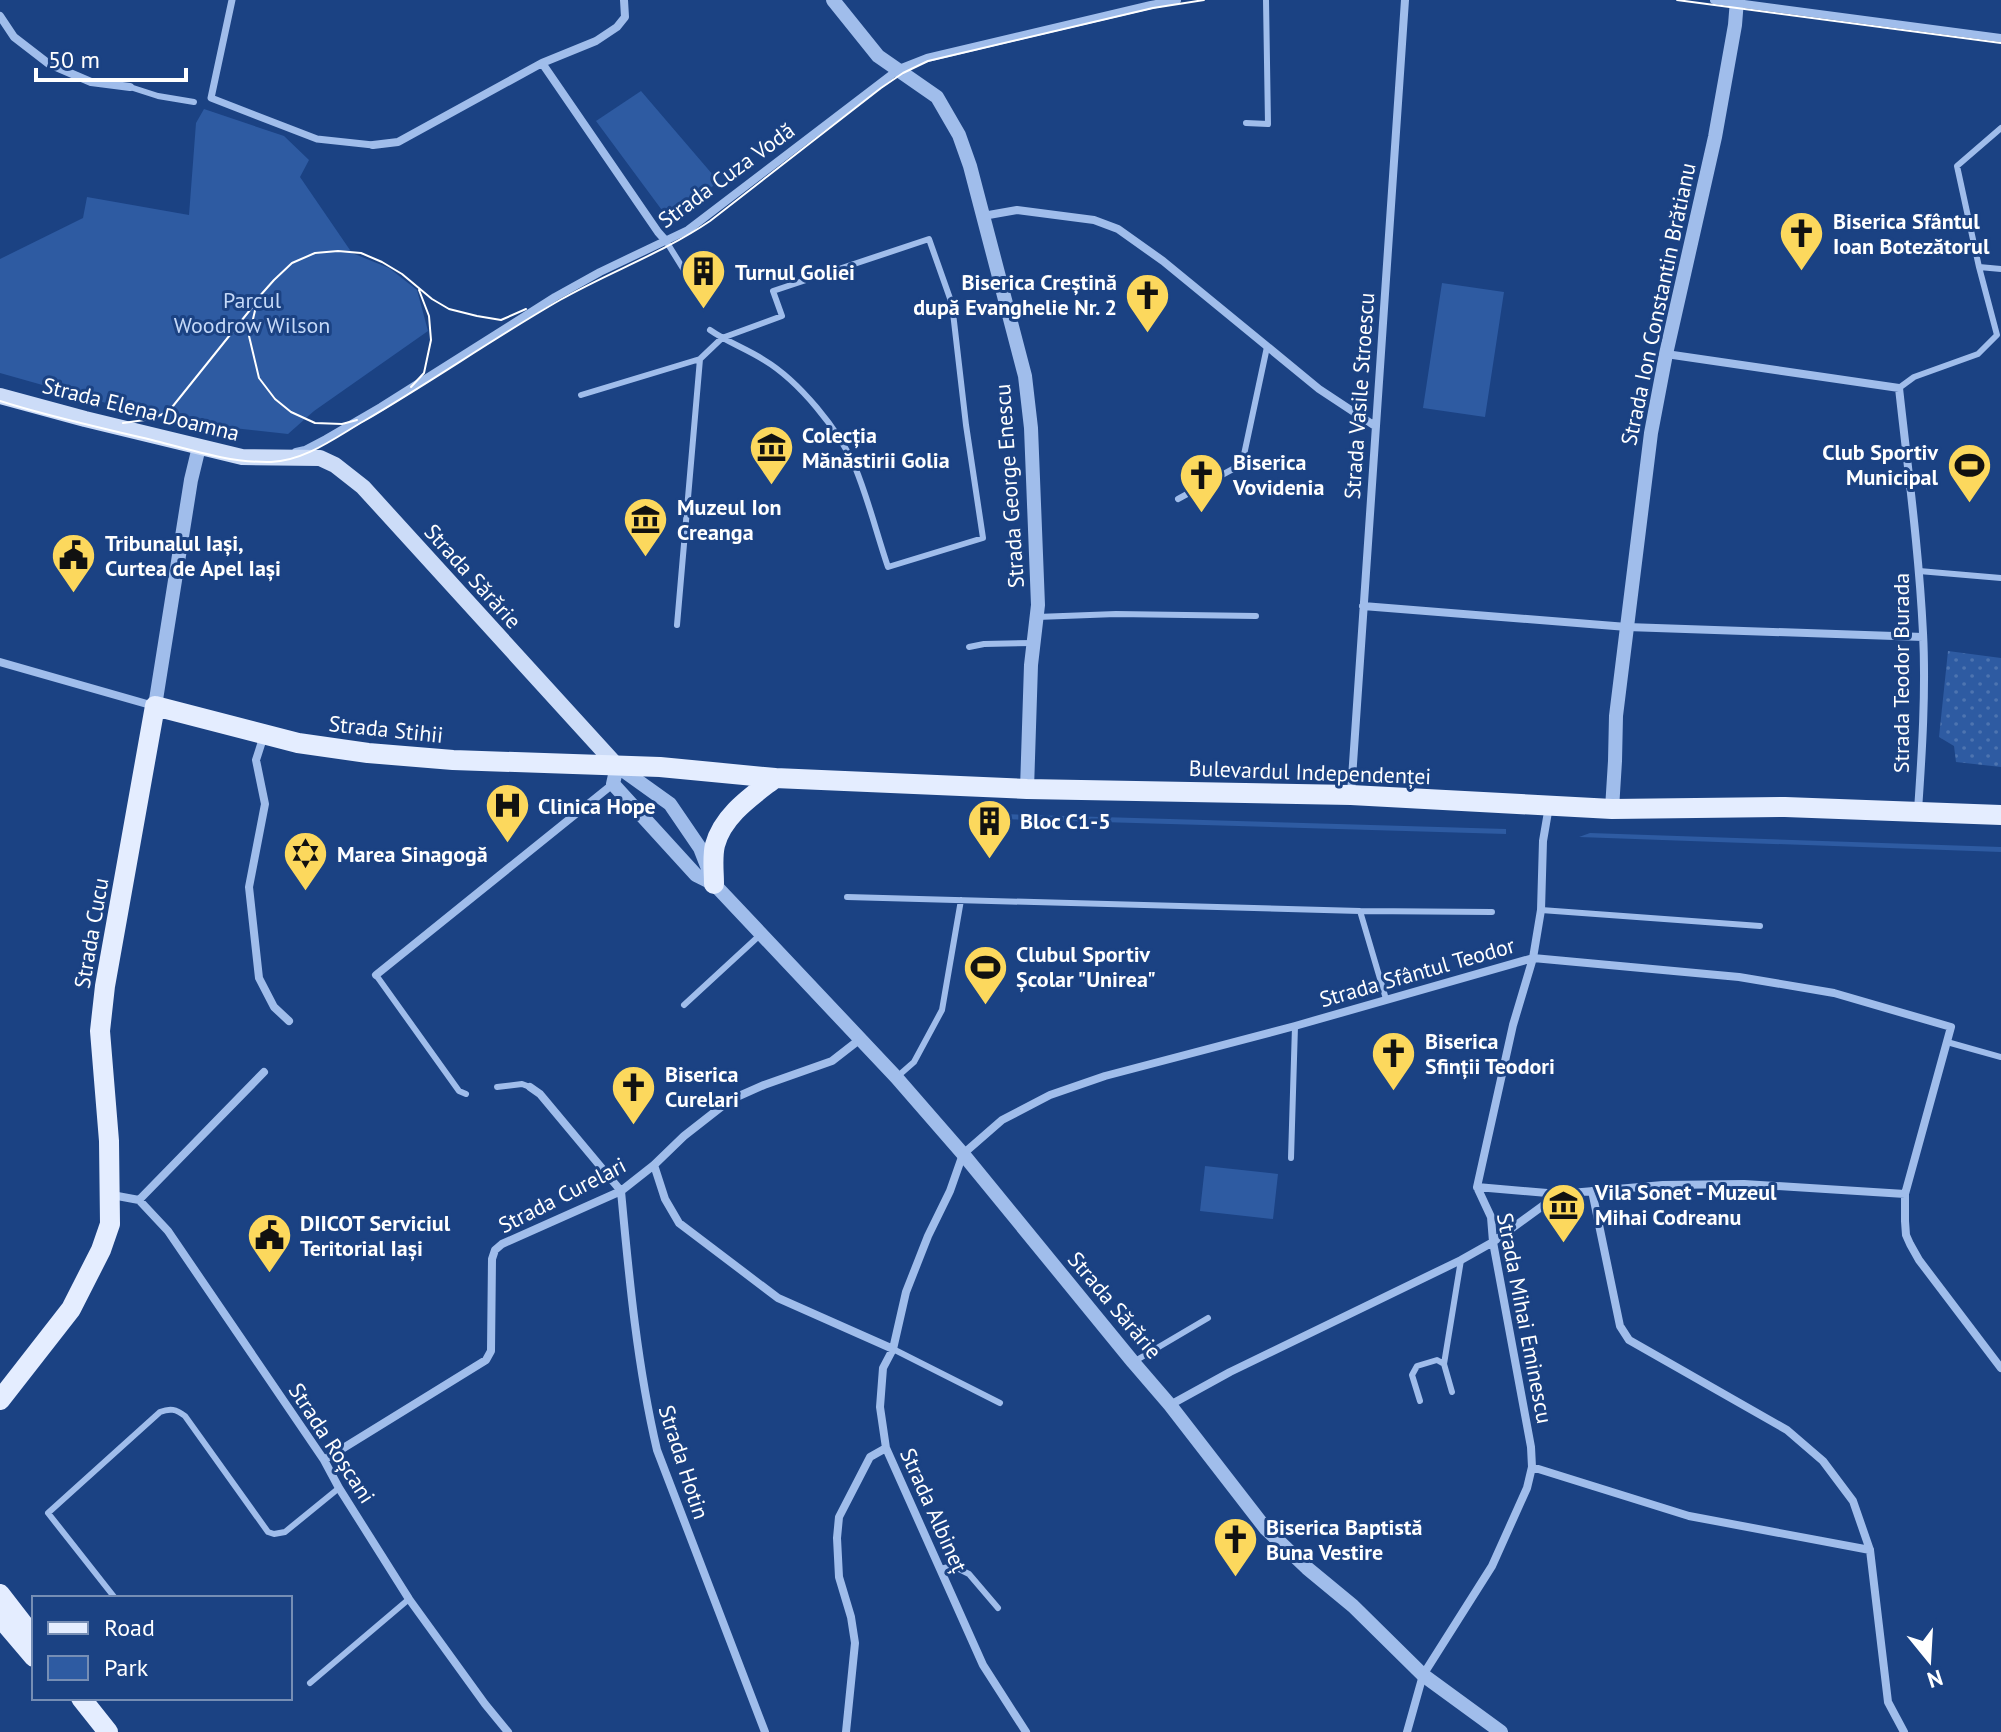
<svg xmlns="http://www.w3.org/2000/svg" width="2001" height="1732" viewBox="0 0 2001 1732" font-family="'PT Sans',sans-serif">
<defs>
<pattern id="garden-dots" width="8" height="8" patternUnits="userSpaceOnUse" patternTransform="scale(2)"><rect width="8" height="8" fill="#2e5ba2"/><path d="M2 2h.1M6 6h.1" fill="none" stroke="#4d74b0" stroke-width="1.8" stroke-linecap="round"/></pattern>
</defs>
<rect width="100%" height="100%" fill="#1b4283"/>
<path fill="#2e5ba2" d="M641 91 719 182 667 217 596 121Z
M204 109 284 136 309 160 300 177 352 253 389 268 417 290 428 331 314 411 288 434 170 421 0 373V259L83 218 87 197 189 215 196 123Z
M1442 283 1504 292 1485 417 1423 408Z
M1001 814 1506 829V834L1001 819Z
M1590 833 2001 847V852L1579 837Z
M1205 1166 1278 1174 1273 1219 1200 1211Z"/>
<path fill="url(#garden-dots)" d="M1948 651 2001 658V767L1956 762 1954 746 1939 737Z"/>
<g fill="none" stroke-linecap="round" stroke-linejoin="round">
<path stroke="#a0bdeb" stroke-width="6" d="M130 87 158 96 194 102
M1246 123 1268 124 1266 0
M666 241 697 291
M1979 267 2001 269
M1899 388 1914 377 1978 354 1997 335 1979 267 1957 166 2001 128
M581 395 700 359
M1178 499 1242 464 1267 347
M1919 571 2001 578
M1037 617 1116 614 1256 616
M677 625 700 359 722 338 782 316 773 291 929 239 952 304 966 425 983 538 888 567C877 535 868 498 855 467 839 430 799 381 764 360 747 349 727 342 710 330
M969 647 984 644 1034 643
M847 897 1360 911 1386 999
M1541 910 1760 926
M1360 911 1492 912
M376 975 459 1091 466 1094
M684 1005 760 935
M1947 1042 2001 1057
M898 1076 914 1062 942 1010 961 900
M497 1087 522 1084 530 1087
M1291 1158 1295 1026
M893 1349 1000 1403
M1135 1361 1208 1318
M1444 1364 1461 1260
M1420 1401 1412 1375 1417 1366 1437 1360 1444 1364 1452 1392
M940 1569 953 1566 969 1574 998 1608
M115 1598 48 1513 160 1412C170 1408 176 1409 185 1416L268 1532 274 1534 285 1532 339 1488
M310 1683 409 1599"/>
<path stroke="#a0bdeb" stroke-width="7" d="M232 0 211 98 317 139 373 145"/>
<path stroke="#a0bdeb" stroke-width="8" d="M1714 0 2001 38
M0 16 14 37 49 64 91 82 130 87
M542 63 658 232 666 241
M373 145 398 142 542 63 596 41 617 27 625 17 624 0
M983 216 1017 210 1094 220 1118 229 1163 261 1319 389 1375 426
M1666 354 1899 388C1908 470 1919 551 1923 633 1926 690 1922 753 1918 810
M296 452 305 450 326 439 381 407 555 297 600 272 688 230 899 69 927 58 1151 5 1177 0
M1363 606 1627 627 1923 637
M0 662 154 706
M264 735 256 760 265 804 249 887 259 978 274 1007 289 1021
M1351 793 1405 0
M376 975 613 784
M530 1087 540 1094 621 1191
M654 1165 665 1199 679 1223 778 1298 893 1349
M1477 1187 1559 1194 1663 1185 1744 1184 1905 1194
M621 1191C629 1277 637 1365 657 1450L765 1732
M1592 1191 1620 1326 1629 1340 1787 1430 1823 1461 1853 1501 1870 1550 1888 1702 1904 1732
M112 1195 139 1200 168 1231 324 1460 339 1488 409 1599 485 1704 508 1732
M139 1200 264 1072
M1170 1405 1230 1372 1461 1260 1493 1242 1559 1194
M324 1460 486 1360 491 1351 492 1259 495 1250 502 1244 621 1191 654 1165 684 1136 730 1100 764 1085 832 1061 859 1040
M1532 1467 1689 1516 1870 1550
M846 1732 855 1643 851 1617 839 1577 837 1538 839 1517 870 1457 886 1448
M1026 1732 983 1665 886 1448 880 1407 883 1368 893 1349 906 1292 928 1236 950 1191 963 1154 1002 1120 1050 1095 1105 1076 1295 1026 1533 958 1739 977 1834 993 1951 1027 1905 1194V1221L1906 1235 1910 1244 1919 1260 2001 1368
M1407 1732 1423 1675 1492 1566 1527 1488 1532 1467 1531 1447 1493 1242 1491 1217 1477 1187 1513 1025 1533 958 1541 910 1543 841 1549 806"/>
<path stroke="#a0bdeb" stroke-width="14" d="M833 0 878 56 937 97 959 135 970 166 1025 376 1031 428 1038 605 1031 665 1027 789
M155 706 191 480 199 447
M1612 809 1615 761 1616 716 1651 433 1666 354 1715 137 1735 25 1737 0
M714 884 696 875 613 784 617 766 670 804 700 848 714 884 896 1077 963 1154 1133 1362 1170 1405 1266 1529 1307 1568 1353 1606 1423 1675 1501 1732"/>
<path stroke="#ccdcf8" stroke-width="16" d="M0 396 85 419 242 457 320 458 335 465 363 487 617 766"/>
<path stroke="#e4edff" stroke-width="20" d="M714 884C714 872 712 857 715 845 723 815 752 796 775 778
M0 1400 71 1309 101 1250 110 1224 109 1141 100 1031 105 986 155 706 298 743 368 753 453 760 660 767 775 778 1027 789 1351 795 1612 809 1785 807 2001 815
M0 1594 34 1638
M0 1617 34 1657
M81 1698 108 1732"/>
<path stroke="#fff" stroke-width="2" d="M1677 0 2001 43
M411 387 424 373 431 340 429 316 419 290
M0 401C50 417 102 428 152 440 191 450 231 463 271 462 305 461 336 437 364 421 431 382 494 338 560 300 609 272 663 253 710 221L881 88 903 73 928 61 1153 8 1204 0
M357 420 342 424 315 423 291 412 275 399 259 378 249 336 258 298 274 280 292 263 315 253 338 251 361 253 382 262 402 274 432 299 449 309 477 316 501 320 526 309
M123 423 152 419 169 411 254 305"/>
</g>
<defs>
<symbol id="church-pin" viewBox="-11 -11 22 30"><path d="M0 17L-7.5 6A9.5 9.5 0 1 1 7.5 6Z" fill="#fcd85d" stroke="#1b4283"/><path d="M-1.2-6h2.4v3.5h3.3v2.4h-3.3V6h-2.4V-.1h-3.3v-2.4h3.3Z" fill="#111"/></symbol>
<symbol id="building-pin" viewBox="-11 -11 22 30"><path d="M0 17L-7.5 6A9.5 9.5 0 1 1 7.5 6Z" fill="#fcd85d" stroke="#1b4283"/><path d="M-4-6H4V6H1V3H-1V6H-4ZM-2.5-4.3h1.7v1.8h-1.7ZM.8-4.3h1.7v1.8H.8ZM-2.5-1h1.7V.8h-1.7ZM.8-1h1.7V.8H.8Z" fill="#111"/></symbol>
<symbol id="museum-pin" viewBox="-11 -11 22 30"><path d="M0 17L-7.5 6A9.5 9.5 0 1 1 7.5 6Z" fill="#fcd85d" stroke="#1b4283"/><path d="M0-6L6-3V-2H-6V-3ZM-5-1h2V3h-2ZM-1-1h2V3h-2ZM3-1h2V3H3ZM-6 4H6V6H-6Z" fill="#111"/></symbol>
<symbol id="stadium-pin" viewBox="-11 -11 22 30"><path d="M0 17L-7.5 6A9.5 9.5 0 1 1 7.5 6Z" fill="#fcd85d" stroke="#1b4283"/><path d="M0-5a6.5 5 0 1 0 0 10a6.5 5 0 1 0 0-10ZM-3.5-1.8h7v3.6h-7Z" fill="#111"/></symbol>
<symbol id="civic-pin" viewBox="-11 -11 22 30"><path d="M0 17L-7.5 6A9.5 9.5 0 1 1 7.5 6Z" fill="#fcd85d" stroke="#1b4283"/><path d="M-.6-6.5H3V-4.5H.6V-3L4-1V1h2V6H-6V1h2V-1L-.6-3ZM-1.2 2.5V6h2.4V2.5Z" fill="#111"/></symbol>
<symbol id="hospital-pin" viewBox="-11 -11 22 30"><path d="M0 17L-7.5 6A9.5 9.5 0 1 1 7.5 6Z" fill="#fcd85d" stroke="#1b4283"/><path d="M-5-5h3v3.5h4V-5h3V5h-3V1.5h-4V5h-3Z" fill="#111"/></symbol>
<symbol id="synagogue-pin" viewBox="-11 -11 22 30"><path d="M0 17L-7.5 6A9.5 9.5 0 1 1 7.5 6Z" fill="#fcd85d" stroke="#1b4283"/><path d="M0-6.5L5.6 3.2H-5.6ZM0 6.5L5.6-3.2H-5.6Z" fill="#111"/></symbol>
</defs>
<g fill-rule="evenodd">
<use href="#church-pin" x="1776" y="208" width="51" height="69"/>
<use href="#building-pin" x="678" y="246" width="51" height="69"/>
<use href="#church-pin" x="1122" y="270" width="51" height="69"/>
<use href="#museum-pin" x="746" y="422" width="51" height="69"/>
<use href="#stadium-pin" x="1944" y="440" width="51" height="69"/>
<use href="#church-pin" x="1176" y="450" width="51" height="69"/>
<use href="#museum-pin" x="620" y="494" width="51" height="69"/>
<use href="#civic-pin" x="48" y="530" width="51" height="69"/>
<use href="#hospital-pin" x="482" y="780" width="51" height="69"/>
<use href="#building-pin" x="964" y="796" width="51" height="69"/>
<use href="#synagogue-pin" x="280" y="828" width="51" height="69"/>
<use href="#stadium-pin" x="960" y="942" width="51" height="69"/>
<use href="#church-pin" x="1368" y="1028" width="51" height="69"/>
<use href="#church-pin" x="608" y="1062" width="51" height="69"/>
<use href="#museum-pin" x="1538" y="1180" width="51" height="69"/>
<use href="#civic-pin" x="244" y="1210" width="51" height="69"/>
<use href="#church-pin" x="1210" y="1514" width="51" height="69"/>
</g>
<g text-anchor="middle" stroke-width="6" stroke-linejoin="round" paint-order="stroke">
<g font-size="22" fill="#fff" stroke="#1b4283">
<text transform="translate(726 175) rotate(-36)" y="8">Strada Cuza Vodă</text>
<text transform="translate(1658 304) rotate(-78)" y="8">Strada Ion Constantin Brătianu</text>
<text transform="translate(1359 396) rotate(-86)" y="8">Strada Vasile Stroescu</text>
<text transform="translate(141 409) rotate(14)" y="8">Strada Elena Doamna</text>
<text transform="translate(1009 486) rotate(-94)" y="8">Strada George Enescu</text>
<text transform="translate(473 576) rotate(48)" y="8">Strada Sărărie</text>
<text transform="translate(1901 673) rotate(-90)" y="8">Strada Teodor Burada</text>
<text transform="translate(386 729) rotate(6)" y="8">Strada Stihii</text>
<text transform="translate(1310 772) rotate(2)" y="8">Bulevardul Independenței</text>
<text transform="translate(91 933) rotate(-80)" y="8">Strada Cucu</text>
<text transform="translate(1417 972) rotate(-16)" y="8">Strada Sfântul Teodor</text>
<text transform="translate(562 1195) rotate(-27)" y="8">Strada Curelari</text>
<text transform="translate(1115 1305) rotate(50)" y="8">Strada Sărărie</text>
<text transform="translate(1525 1318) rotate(79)" y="8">Strada Mihai Eminescu</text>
<text transform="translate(332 1443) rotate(57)" y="8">Strada Roșcani</text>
<text transform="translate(684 1462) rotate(72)" y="8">Strada Hotin</text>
<text transform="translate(934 1510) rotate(66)" y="8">Strada Albineț</text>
</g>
<g font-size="22" font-weight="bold" fill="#fff" stroke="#1b4283" text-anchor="start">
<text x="1833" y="229">Biserica Sfântul<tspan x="1833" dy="25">Ioan Botezătorul</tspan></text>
<text x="735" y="280">Turnul Goliei</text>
<text x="1117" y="290" text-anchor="end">Biserica Creștină<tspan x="1117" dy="25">după Evanghelie Nr. 2</tspan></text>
<text x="802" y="443">Colecția<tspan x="802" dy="25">Mănăstirii Golia</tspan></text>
<text x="1938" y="460" text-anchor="end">Club Sportiv<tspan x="1938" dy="25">Municipal</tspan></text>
<text x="1233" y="470">Biserica<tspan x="1233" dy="25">Vovidenia</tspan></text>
<text x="677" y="515">Muzeul Ion<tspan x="677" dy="25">Creanga</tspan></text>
<text x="105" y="551">Tribunalul Iași,<tspan x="105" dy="25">Curtea de Apel Iași</tspan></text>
<text x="538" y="814">Clinica Hope</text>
<text x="1020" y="829">Bloc C1-5</text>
<text x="337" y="862">Marea Sinagogă</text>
<text x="1016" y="962">Clubul Sportiv<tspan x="1016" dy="25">Școlar "Unirea"</tspan></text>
<text x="1425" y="1049">Biserica<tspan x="1425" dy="25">Sfinții Teodori</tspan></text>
<text x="665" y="1082">Biserica<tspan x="665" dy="25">Curelari</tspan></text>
<text x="1595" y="1200">Vila Sonet - Muzeul<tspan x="1595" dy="25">Mihai Codreanu</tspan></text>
<text x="300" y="1231">DIICOT Serviciul<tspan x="300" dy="25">Teritorial Iași</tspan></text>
<text x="1266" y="1535">Biserica Baptistă<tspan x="1266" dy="25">Buna Vestire</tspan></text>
</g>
<g font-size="22" fill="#c5d9f8" stroke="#1b4283">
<text x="252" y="308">Parcul<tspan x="252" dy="25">Woodrow Wilson</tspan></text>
</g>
</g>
<rect x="32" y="1596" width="260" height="104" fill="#1b4283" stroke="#768eb5" stroke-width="2"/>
<rect x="48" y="1622" width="40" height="12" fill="#e4edff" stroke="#768eb5" stroke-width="2"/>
<text x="104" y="1636" font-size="24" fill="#ffffff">Road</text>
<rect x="48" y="1656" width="40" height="24" fill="#2e5ba2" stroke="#768eb5" stroke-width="2"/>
<text x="104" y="1676" font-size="24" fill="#ffffff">Park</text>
<g transform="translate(1929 1660) rotate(162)" stroke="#1b4283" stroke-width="6" paint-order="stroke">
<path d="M0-6L14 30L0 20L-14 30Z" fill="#ffffff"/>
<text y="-12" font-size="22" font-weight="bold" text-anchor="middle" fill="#ffffff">N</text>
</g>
<path d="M36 68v12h150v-12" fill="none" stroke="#ffffff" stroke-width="4"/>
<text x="48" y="68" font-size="24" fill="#ffffff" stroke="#1b4283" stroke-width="6" paint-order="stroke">50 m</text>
</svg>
